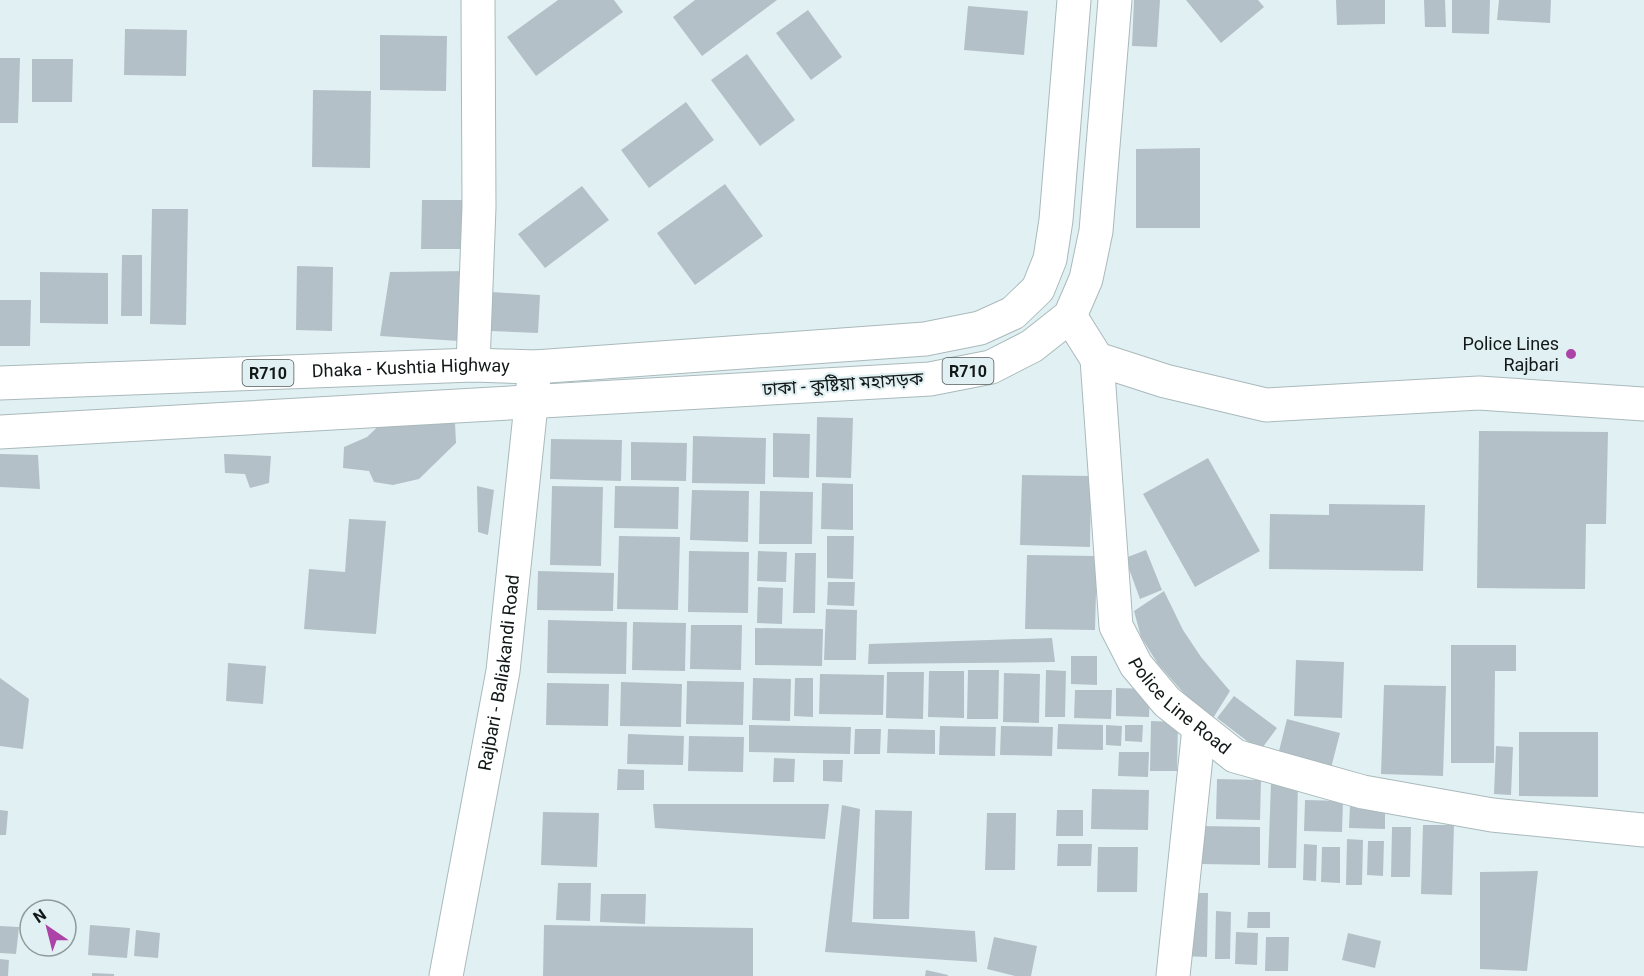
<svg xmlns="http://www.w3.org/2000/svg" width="1644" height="976" viewBox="0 0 1644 976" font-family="Roboto,'Noto Sans Bengali',sans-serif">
<rect width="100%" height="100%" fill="#e1f1f3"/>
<path fill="#b4c0c7" d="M558 0H614L623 12 536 76 507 37Z
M695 0H777L702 56 673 17Z
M1134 0H1160L1157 47 1132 46Z
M1186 0H1258L1264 7 1221 43Z
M1336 0H1385V24L1337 25Z
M1424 0H1445L1446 27H1425Z
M1452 0H1490L1489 34 1452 33Z
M1499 0H1551L1550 23 1497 20Z
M968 6 1028 11 1024 55 964 50Z
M808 10 842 57 811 80 776 33Z
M125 29 187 30 186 76 124 75Z
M380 35 447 36 446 91 380 90Z
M747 54 795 120 760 146 711 80Z
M0 58H20L18 123H0Z
M32 59H73L72 102H32Z
M313 90 371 91 370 168 312 167Z
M686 102 714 140 649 188 621 150Z
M1200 148V228H1136V149Z
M725 184 763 236 695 285 657 233Z
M582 186 609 220 545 268 518 234Z
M422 200H465L464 249H421Z
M152 209H188L186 325 150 324Z
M122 255H142V316H121Z
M297 266 333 267 332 331 296 330Z
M469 271 459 341 380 336 390 272Z
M40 272 108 273V324L40 323Z
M492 292 540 295 538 333 490 331Z
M0 300H31L30 346H0Z
M389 416 455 423 456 443 419 479 393 485 374 482 369 471 343 468 344 447 367 437Z
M817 417 853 418 851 478 816 477Z
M1479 431 1608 432 1606 524H1586L1585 589 1477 588Z
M773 433 810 434 809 478 773 477Z
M693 436 766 438 765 484 692 483Z
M551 439 622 440 621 481 550 479Z
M631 442 687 443 686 481 631 480Z
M0 454 38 455 40 489 0 487Z
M224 454 271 456 269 483 250 488 245 474 225 473Z
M1208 458 1260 551 1195 587 1143 494Z
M1022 475 1091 476 1090 547 1020 545Z
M822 483 853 484V530L821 529Z
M477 486 494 490 488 535 478 532Z
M552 486 603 487 601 566 550 565Z
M615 486 679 487 678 529 614 528Z
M692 490 749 491 748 542 690 540Z
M760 491 813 492 812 544H759Z
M1329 504 1425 505 1423 571 1269 569 1270 514 1329 515Z
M349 519 386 521 376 634 304 629 309 569 345 572Z
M619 536 680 537 678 610 617 609Z
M827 536H854L853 579 827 578Z
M1146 550 1162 590 1140 599 1125 558Z
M689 551 749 552 748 613 688 612Z
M758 551 787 552 786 582 757 581Z
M795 553H816L815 613H793Z
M1027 555 1097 556 1095 630 1025 629Z
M538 571 614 573 613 611 537 610Z
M828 582H855L854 606 827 605Z
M758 587 783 588 782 624 757 623Z
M1164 591 1183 630 1201 657 1230 691 1210 723 1158 664 1141 637 1134 611Z
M826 609 857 610 856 660H824Z
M548 620 627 622 626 674 547 673Z
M633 622 686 623 685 671 632 670Z
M691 625H742L741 670 690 669Z
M755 628 823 629 822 666 755 665Z
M1052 638 1055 662 868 664 869 644Z
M1451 645H1516V671H1495L1494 763H1451Z
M1071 656H1097V685L1071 684Z
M1296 660 1344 662 1342 718 1294 716Z
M228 663 266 666 263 704 226 701Z
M968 670H999L998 719H967Z
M1046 670 1066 671 1065 717H1045Z
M929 671H964V718L928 717Z
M887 672H924L923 719 886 718Z
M1004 673 1040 674 1039 723 1003 722Z
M820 674 884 675 883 715 819 714Z
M0 678 29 699 23 749 0 746Z
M753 678 791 679 790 721 752 720Z
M795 678H813V717L794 716Z
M687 681 744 682 743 725 686 724Z
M621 682 682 684 681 727 620 726Z
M547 683 609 684 608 726 546 725Z
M1384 685 1446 686 1443 776 1381 774Z
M1116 688 1150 689 1149 717 1116 716Z
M1075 690H1112L1111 719 1074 718Z
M1234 696 1277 728 1260 751 1217 718Z
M1287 719 1340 733 1330 772 1277 759Z
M1151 721 1178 722 1177 771H1150Z
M1058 724 1103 725V750L1057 749Z
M749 725 851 727 850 754 749 752Z
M1106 725 1122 726 1121 746 1106 745Z
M1125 725H1143L1142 742 1125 741Z
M940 726 996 727 995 756 939 755Z
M1001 726 1053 727 1052 756 1000 755Z
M855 729H881L880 754H854Z
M888 729 935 730V754L887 753Z
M1519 732H1598V797L1519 796Z
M628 734 684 736 683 765 627 764Z
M689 736 744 737 743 772 688 771Z
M1496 746 1513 747 1511 795 1494 794Z
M1119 752H1149L1148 777 1118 776Z
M774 758 795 759 794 782H773Z
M823 760H843L842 782 823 781Z
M618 769 644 770V790H617Z
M1217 779 1261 780 1260 820 1216 819Z
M1271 782 1298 783 1296 868H1268Z
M1092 789 1149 790 1148 830 1091 829Z
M1305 800 1343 801 1342 832 1304 831Z
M653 804H829L825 839 655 828Z
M842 805 860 809 852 922 975 931 977 962 825 952Z
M1350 805 1385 806V829L1349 828Z
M0 810 8 811 6 835H0Z
M875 810 912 811 909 919H873Z
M1057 810H1083V836H1056Z
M543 812 599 813 597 867 541 865Z
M987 813H1016L1015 870H985Z
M1423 825H1454L1452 895 1421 894Z
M1201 826 1260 827V865L1200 864Z
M1392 827H1411L1410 877H1391Z
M1347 839 1363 840 1362 885H1346Z
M1368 841H1384L1383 876 1367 875Z
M1058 844H1092L1091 866H1057Z
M1304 844 1317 845 1316 881 1303 880Z
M1098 847H1138L1137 892H1097Z
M1322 847H1340V883L1321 882Z
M1538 871 1527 971 1480 969V872Z
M558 883H591L590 921 556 920Z
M1185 893H1208L1207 957 1183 956Z
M601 894H646L645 924 600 922Z
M1216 911 1231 912 1230 959H1215Z
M1248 912H1270V928H1247Z
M90 925 130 928 127 958 88 955Z
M544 925 753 928V976H543Z
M0 926 19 927 16 954 0 953Z
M136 930 160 933 158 958 134 956Z
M1236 932 1258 933 1257 965 1235 964Z
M1348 933 1381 941 1375 968 1342 960Z
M994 937 1037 946 1031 976H1015L987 969Z
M1266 937H1289L1288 971H1265Z
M0 959 9 960 8 976H0Z
M926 970 948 975V976H925Z
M92 973 114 974V976H92Z"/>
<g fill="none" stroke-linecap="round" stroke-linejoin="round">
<defs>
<g id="minor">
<path id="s1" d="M1070 316 1097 359 1116 626 1136 665 1167 702 1235 756 1363 792 1492 815 1644 830"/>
<path d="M1097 359 1165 381 1266 405 1479 393 1644 404"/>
<path d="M473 365 479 207 478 0"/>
<path d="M1173 976 1199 728"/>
</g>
<g id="secondary">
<path id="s2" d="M446 976 503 671 535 367"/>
</g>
<g id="primary">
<path id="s3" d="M0 383 473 365 535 367 925 339 980 328 1013 313 1038 289 1050 259 1056 220 1074 0"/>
<path d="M0 432 930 379 991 367 1032 346 1070 316 1086 279 1096 231 1115 0"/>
</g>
</defs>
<use href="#minor" stroke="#aab9bb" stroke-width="35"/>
<use href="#secondary" stroke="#aab9bb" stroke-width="35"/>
<use href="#primary" stroke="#aab9bb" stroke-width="35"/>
<use href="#minor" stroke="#fff" stroke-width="33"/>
<use href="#secondary" stroke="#fff" stroke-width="33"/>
<use href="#primary" stroke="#fff" stroke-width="33"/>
</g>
<circle fill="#ac43a6" stroke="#e1f1f3" stroke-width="2" cx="1571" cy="354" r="6"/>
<g text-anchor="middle" stroke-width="4.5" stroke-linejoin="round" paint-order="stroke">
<g fill="#e1f1f3" stroke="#50595a" stroke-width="1.5">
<rect x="942.5" y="358" width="51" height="26" rx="4.5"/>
<rect x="242.5" y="360" width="51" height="26" rx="4.5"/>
</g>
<g font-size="16" font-weight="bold" fill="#121818">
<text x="968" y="377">R710</text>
<text x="268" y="379">R710</text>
</g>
<g font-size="18" fill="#121818" stroke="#e1f1f3" text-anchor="end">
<text x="1559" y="350">Police Lines<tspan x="1559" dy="21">Rajbari</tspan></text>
</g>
<g font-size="18" fill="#121818" stroke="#e1f1f3">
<text dy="6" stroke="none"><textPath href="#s3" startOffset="411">Dhaka - Kushtia Highway</textPath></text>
<text transform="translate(843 384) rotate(-4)" y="6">ঢাকা - কুষ্টিয়া মহাসড়ক</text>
<text dy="6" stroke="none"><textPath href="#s2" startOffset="308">Rajbari - Baliakandi Road</textPath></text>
<text dy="6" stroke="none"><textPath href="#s1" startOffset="422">Police Line Road</textPath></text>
</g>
</g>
<g transform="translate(48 928) rotate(325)"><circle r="28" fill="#e1f1f3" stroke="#8e9a9b" stroke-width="1.5"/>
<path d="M0-4.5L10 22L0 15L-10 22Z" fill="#ac43a6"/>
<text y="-9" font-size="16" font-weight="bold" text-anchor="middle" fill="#121818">N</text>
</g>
</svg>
